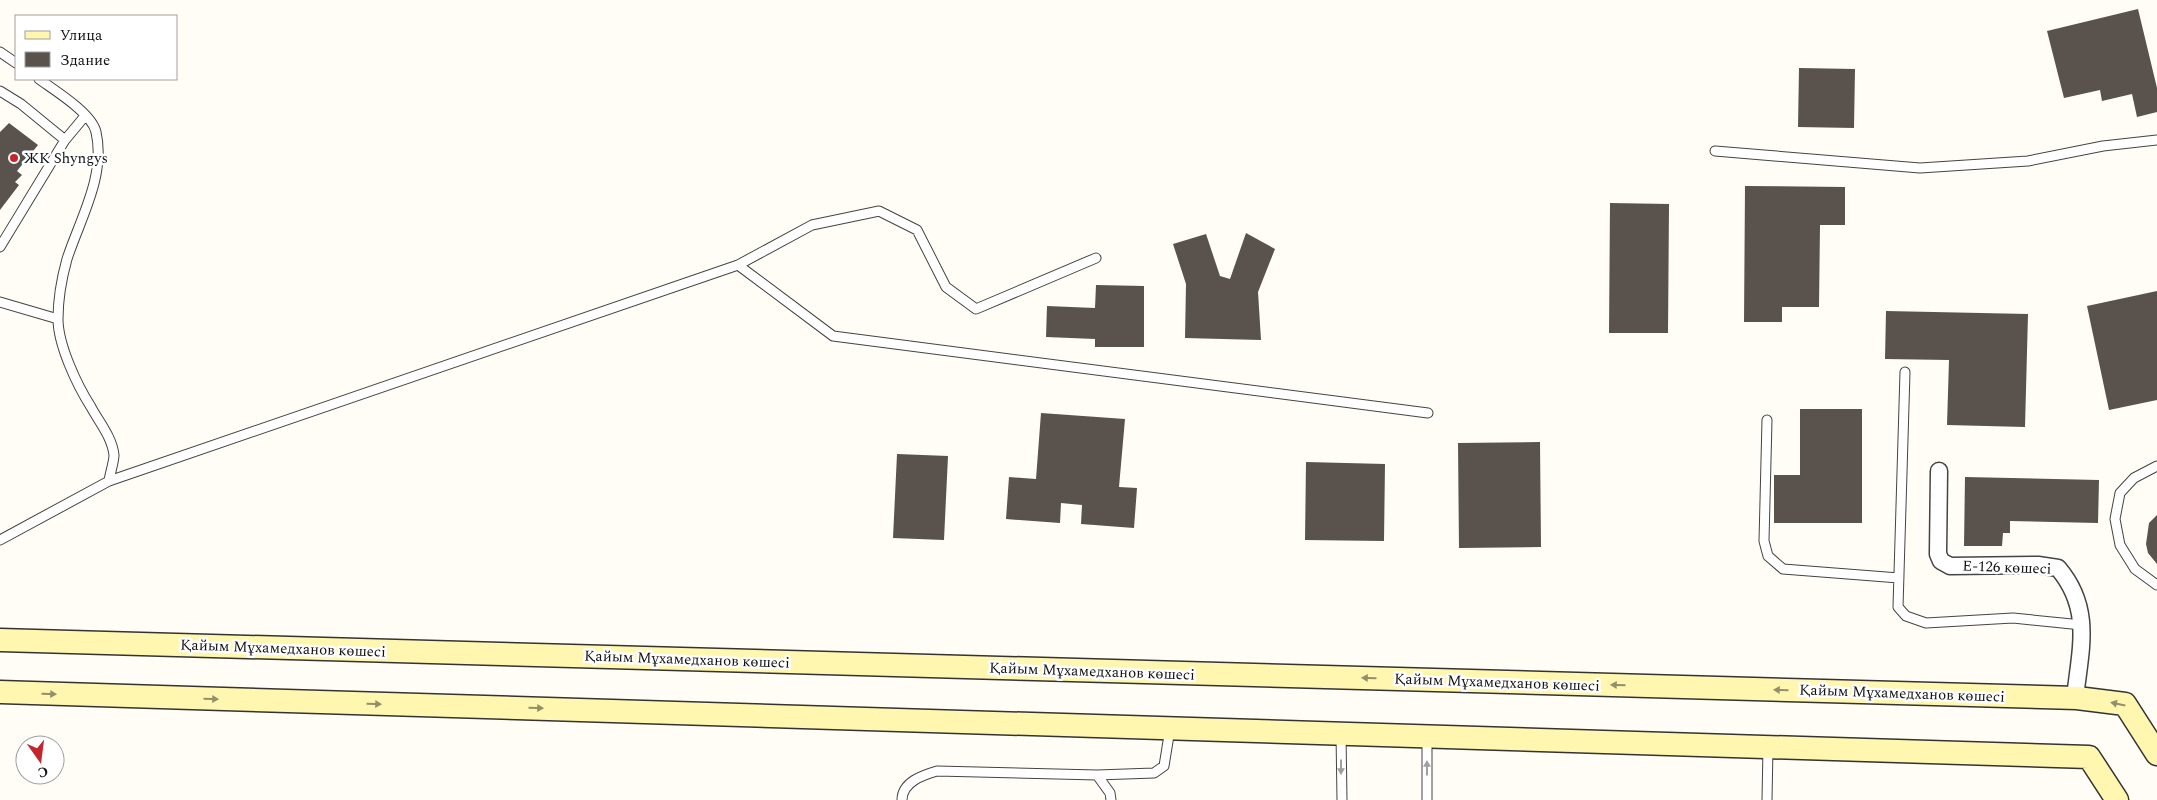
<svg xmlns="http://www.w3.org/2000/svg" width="2157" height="800" viewBox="0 0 2157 800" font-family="Spectral,serif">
<rect width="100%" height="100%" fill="#fffdf5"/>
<path fill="#5a524d" d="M2138 9 2157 88V112L2137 117 2132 94 2102 101 2100 90 2064 98 2047 31Z
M1799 68 1855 69 1854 128 1798 127Z
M9 123 38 145 17 171 22 175 15 182 19 185 0 210V132Z
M1745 186 1845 187V225H1820L1819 307H1782V322H1744Z
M1610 203 1669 204 1668 333H1609Z
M1246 233 1275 249 1258 292 1261 340 1185 338 1186 284 1173 244 1206 234 1220 276 1230 279Z
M1096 285 1144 286V347H1095V339L1046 337 1047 306 1095 308Z
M2157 291V400L2109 410 2087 306Z
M1886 311 2028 314 2025 427 1947 425 1949 360 1885 359Z
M1800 409H1862V523H1774V475H1800Z
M1041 413 1125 419 1119 487 1137 488 1134 528 1081 524 1082 505 1061 503 1060 523 1006 519 1009 477 1036 479Z
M1540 442 1541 547 1459 548 1458 443Z
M897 454 948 456 944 540 893 538Z
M1306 462 1385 464 1384 541 1305 540Z
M1965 477 2099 480 2098 523 2010 521V533H2003L2002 546H1964Z
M2157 515V564L2148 553 2146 544 2149 523Z"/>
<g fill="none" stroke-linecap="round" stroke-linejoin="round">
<defs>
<path id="service" d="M0 52 16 63
M39 79C54 90 92 113 96 132 106 176 80 219 67 259 62 277 58 301 58 319 58 345 77 385 91 407 99 422 112 437 114 455 114 462 110 473 109 481
M0 91 21 104 65 140
M1715 151 1920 168 2028 161 2103 146 2157 140
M0 247 65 140 85 116
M738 265 812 225 879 211 917 230 946 287 976 309 1096 258
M0 302 58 319
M1905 372 1898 607 1906 616 1926 623 2013 618 2082 625
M1767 420 1764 541 1768 556 1783 569 1899 578
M2157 466 2134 478 2120 493 2115 519 2120 545 2135 569 2157 585
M0 540 109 481 738 265 833 336 1428 413
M1341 733 1342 800
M1427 738V800
M1097 775 1154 773 1164 766 1170 729
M902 800C902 782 923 775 937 771L1097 775 1110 793 1111 800
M1767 800 1768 748"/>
<path id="minor" d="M1939 471 1938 554 1941 561 1950 566 2038 565 2058 568C2093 609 2080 650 2075 698"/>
<path id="secondary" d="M0 640 2077 698 2125 704 2157 754
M0 692 2089 757 2117 800"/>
</defs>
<use href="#service" stroke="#444" stroke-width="11"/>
<use href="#minor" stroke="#444" stroke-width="19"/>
<use href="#secondary" stroke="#333" stroke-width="25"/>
<use href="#service" stroke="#fff" stroke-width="9"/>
<use href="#minor" stroke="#fff" stroke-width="16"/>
<use href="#secondary" stroke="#fff6b0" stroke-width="22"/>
</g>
<defs><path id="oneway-solid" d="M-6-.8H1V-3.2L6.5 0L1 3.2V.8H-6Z" transform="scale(1.25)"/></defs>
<g fill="#948f68">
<use href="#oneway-solid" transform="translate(1369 678) rotate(-178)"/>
<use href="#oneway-solid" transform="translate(1618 685) rotate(-178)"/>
<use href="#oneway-solid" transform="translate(1781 690) rotate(-178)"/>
<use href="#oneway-solid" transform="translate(49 694) rotate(2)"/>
<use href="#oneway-solid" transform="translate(211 699) rotate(2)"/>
<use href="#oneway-solid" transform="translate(374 704) rotate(2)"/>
<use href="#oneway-solid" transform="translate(2118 704) rotate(-168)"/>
<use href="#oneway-solid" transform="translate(536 708) rotate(2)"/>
</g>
<g fill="#a0a0a0">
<use href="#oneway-solid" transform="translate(1341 767) rotate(90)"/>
<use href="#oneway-solid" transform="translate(1427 768) rotate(-90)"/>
</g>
<circle fill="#c4262e" stroke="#fff" stroke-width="2" cx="14" cy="158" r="5"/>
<g text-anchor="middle" stroke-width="5" stroke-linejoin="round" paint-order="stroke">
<g font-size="15" fill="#111" stroke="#fff" text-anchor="start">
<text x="24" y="163">ЖК Shyngys</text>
</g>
<g font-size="15" fill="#111" stroke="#fff">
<text transform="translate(2007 567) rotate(2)" y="5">Е-126 көшесі</text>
<text transform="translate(283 648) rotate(2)" y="5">Қайым Мұхамедханов көшесі</text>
<text transform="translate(687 659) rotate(2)" y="5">Қайым Мұхамедханов көшесі</text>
<text transform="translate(1092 671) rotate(2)" y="5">Қайым Мұхамедханов көшесі</text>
<text transform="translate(1497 682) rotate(2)" y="5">Қайым Мұхамедханов көшесі</text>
<text transform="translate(1902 693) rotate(2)" y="5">Қайым Мұхамедханов көшесі</text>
</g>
</g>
<rect x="15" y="15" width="162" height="65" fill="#ffffff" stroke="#a0a0a0"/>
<rect x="25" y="31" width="25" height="8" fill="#fff6b0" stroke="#a0a0a0"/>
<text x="60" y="40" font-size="15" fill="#111111">Улица</text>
<rect x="25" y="52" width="25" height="15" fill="#5a524d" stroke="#a0a0a0"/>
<text x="60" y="65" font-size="15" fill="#111111">Здание</text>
<g transform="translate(40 760) rotate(166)"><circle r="24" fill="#ffffff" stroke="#a0a0a0"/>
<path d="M0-4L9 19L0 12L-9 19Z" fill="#c4262e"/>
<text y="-8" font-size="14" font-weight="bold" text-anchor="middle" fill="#111111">С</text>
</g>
</svg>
